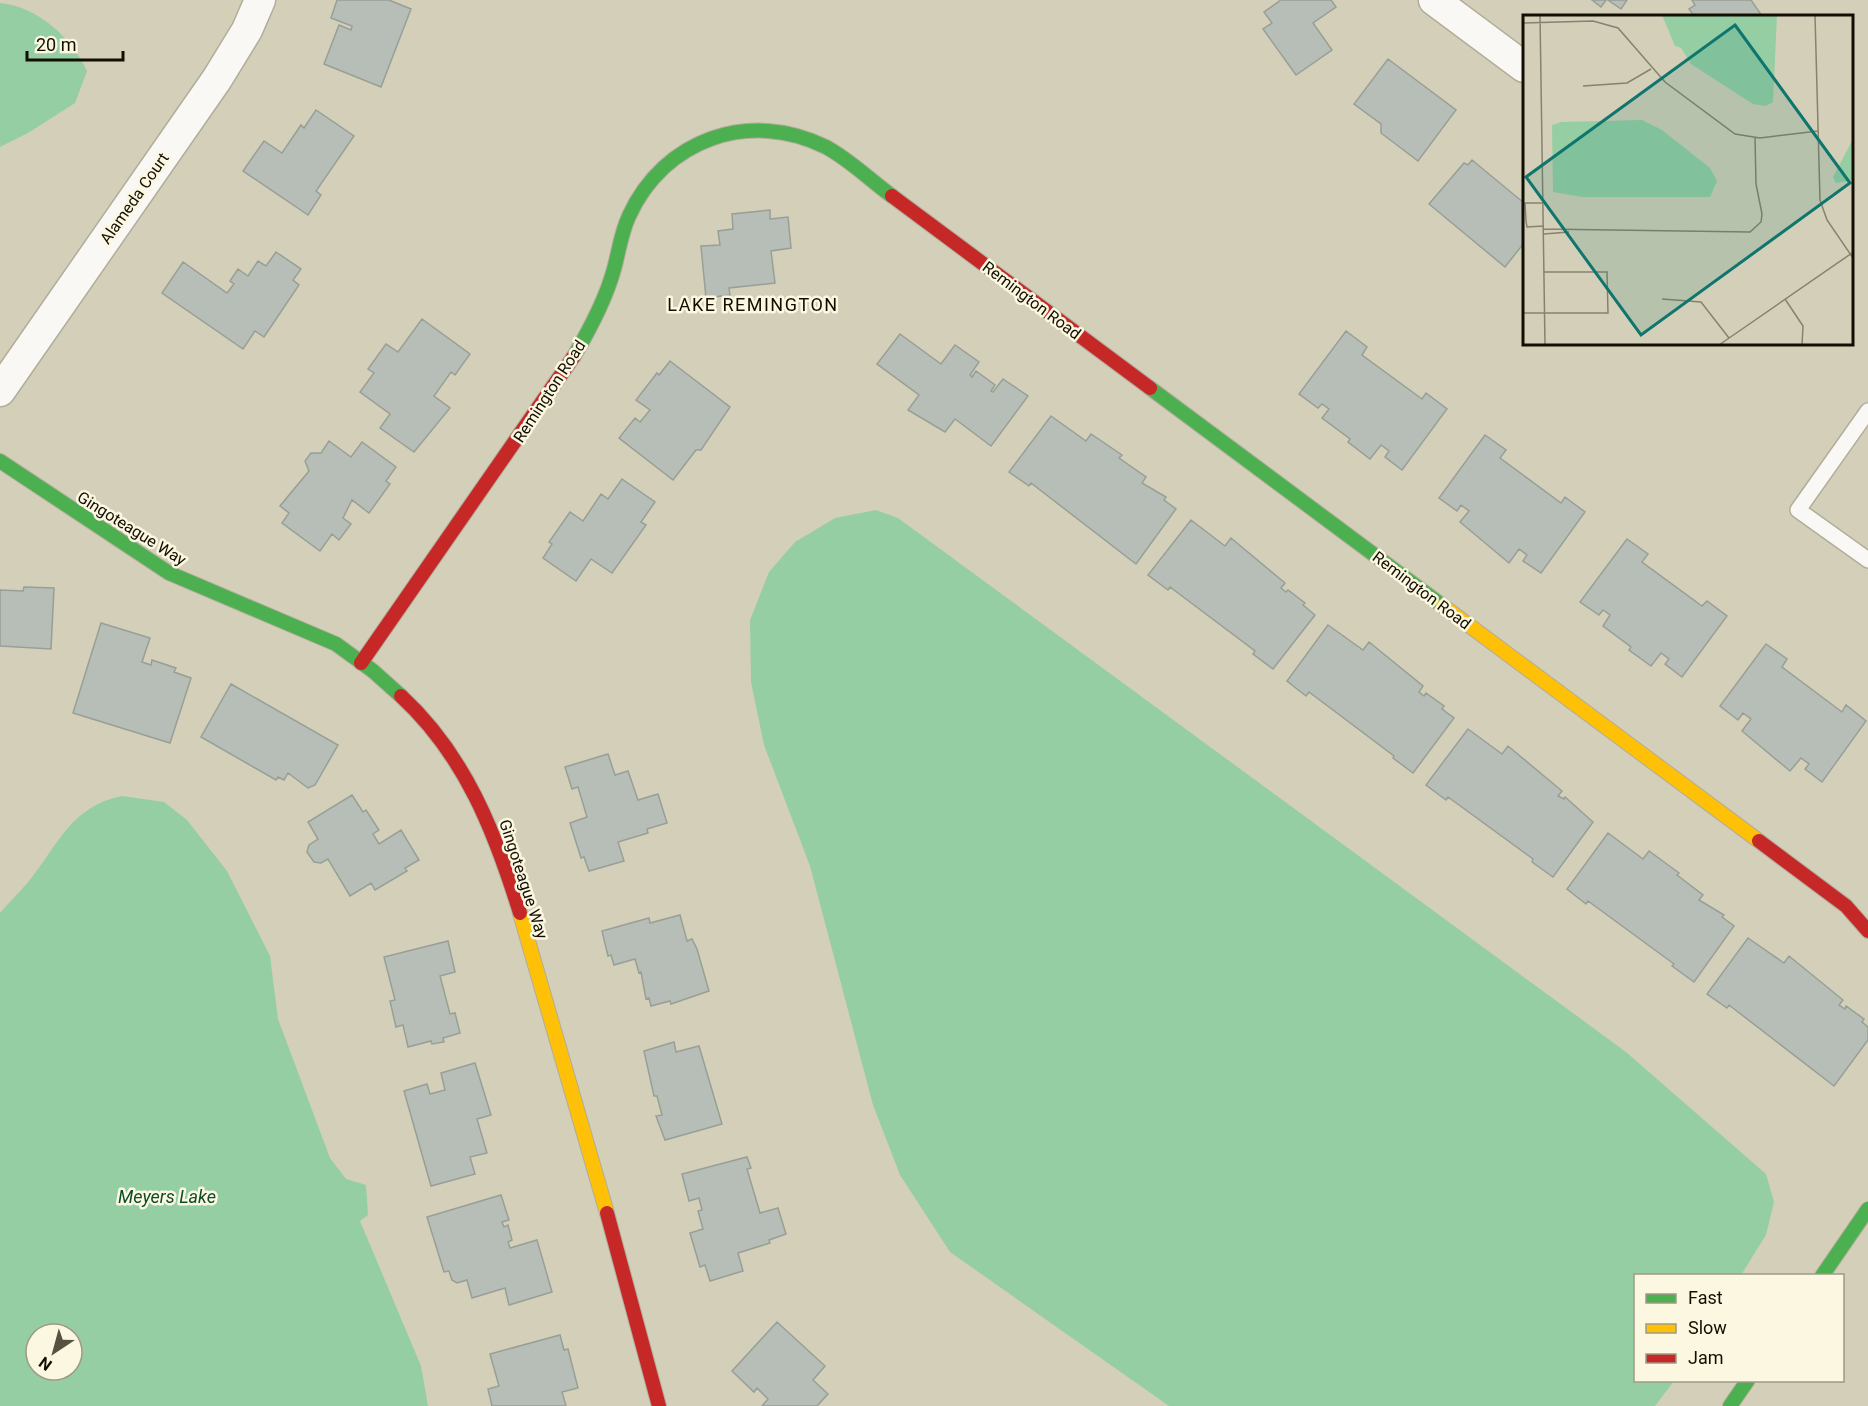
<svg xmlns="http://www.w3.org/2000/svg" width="1868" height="1406" viewBox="0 0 1868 1406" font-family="Roboto,sans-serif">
<rect width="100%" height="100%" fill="#d4cfb8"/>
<path fill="#96cea4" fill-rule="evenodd" d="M0 3C37 6 72 38 87 71L75 103 28 133 0 147Z
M876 510 898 518 1626 1052 1766 1174 1774 1202 1766 1235 1741 1275 1636 1276V1380L1674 1381 1655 1406H1169L950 1252 900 1175 873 1105 810 866 764 745 751 682 750 620 769 572 795 542 835 518Z
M122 796 164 802 187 820 227 871 270 956 278 1019 330 1158 346 1179 366 1185 368 1215 360 1221 421 1366 428 1406H0V913C9 902 20 892 29 881 58 845 71 806 122 796ZM36 1334H72V1370H36Z"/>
<path fill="#b7beb7" stroke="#979f96" stroke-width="1.5" d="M337 0H389L411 9 381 87 324 64 339 25 351 30 352 26 331 18Z
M1281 0H1331L1336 7 1313 23 1332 50 1296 75 1263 29 1272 23 1264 12Z
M1592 0H1606L1601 7Z
M1608 0H1627L1621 9Z
M1692 0H1751L1762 16H1694L1689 9 1695 5Z
M1388 59 1456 110 1418 161 1381 133V124L1354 104Z
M316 110 354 136 316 191 321 195 308 215 243 171 264 141 282 153 301 125 304 128Z
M1472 160 1524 203V243L1505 267 1429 204 1464 163 1468 165Z
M770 210V219L788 217 791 248 771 251 775 283 729 288 730 295 706 298 701 246 720 245 718 231 733 229 732 214Z
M276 252 301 269 293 280 299 285 264 337 255 331 243 349 162 293 183 262 227 293 234 284 230 281 238 269 248 276 258 261 266 266Z
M422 319 470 354 455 375 451 372 434 396 450 408 414 452 380 428 390 414 360 392 374 373 368 369 386 344 398 352Z
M1346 331 1367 347 1362 355 1422 399 1426 393 1447 409 1402 470 1385 457 1389 451 1381 445 1370 459 1348 442 1350 439 1322 418 1329 409 1322 404 1318 408 1299 394Z
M900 334 941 364 955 345 979 362 970 375 972 377 976 371 995 385 991 391 993 392 1003 379 1028 396 991 446 955 419 945 432 908 410 919 395 877 364Z
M670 361 730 407 701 450H696L673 480 619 438 635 418 640 422 650 410 636 400 657 373 659 375Z
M1051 416 1086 441 1091 434 1122 455 1119 458 1146 477 1142 483 1166 497 1164 500 1176 509 1136 564 1031 483 1029 486 1009 472Z
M1485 435 1506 450 1500 458 1561 503 1565 497 1585 512 1541 573 1523 561 1527 555 1519 549 1509 563 1460 522 1469 511 1461 505 1457 511 1439 498Z
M329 441 351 457 362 442 396 467 386 481 390 484 369 513 352 500 343 518 351 524 339 540 332 534 320 551 282 523 289 513 280 506 309 471 305 461 311 453H321Z
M622 479 655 502 641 522 646 525 612 573 591 559 576 581 543 558 552 544 549 542 570 512 583 521 601 494 608 499Z
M1191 520 1225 546 1231 538 1285 583 1281 588 1286 592 1288 590 1305 603 1303 605 1315 615 1273 669 1253 654 1255 651 1170 587 1168 590 1148 575Z
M1627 539 1648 554 1642 562 1702 606 1707 601 1727 616 1682 677 1665 664 1669 659 1661 653 1651 666 1629 650 1631 647 1603 626 1610 615 1603 610 1599 615 1580 602Z
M24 587 54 588 51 649 0 646V590L23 591Z
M101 623 150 638 142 662 151 665 152 660 176 668 174 672 191 678 170 743 73 713Z
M1328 625 1363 650 1369 642 1423 686 1419 692 1424 696 1426 693 1444 706 1442 709 1454 718 1413 773 1393 758 1394 756 1309 692 1306 696 1287 681Z
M1766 644 1787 659 1782 667 1842 712 1846 705 1866 721 1822 782 1805 769 1809 764 1801 758 1790 771 1742 731 1751 719 1743 713 1738 720 1720 706Z
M231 684 338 745 315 785 308 788 288 773 284 780 278 777 276 780 201 737Z
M1468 729 1502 754 1508 746 1562 791 1558 796 1564 799 1565 797 1593 822 1553 877 1532 862 1533 859 1448 797 1446 800 1426 785Z
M608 754 615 775 628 771 638 800 658 794 667 823 647 829 648 833 618 842 624 861 589 871 584 857 581 858 570 823 587 817 578 787 572 789 565 767Z
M352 795 363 812 366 810 379 830 373 834 379 844 401 830 419 860 405 868 407 871 375 890 371 883 350 896 328 859 321 863 314 862 307 852 309 845 318 839 308 822Z
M1608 833 1643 859 1649 851 1679 873 1677 875 1703 895 1699 900 1724 915 1722 917 1734 926 1694 982 1672 966 1674 964 1588 901 1586 904 1567 889Z
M680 915 687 941 692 939 697 949 709 991 671 1004 670 1001 651 1006 649 998 646 999 641 972 639 973 635 959 614 965 611 955 608 956 602 931 649 918 650 923Z
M1748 938 1784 963 1789 956 1843 1000 1839 1005 1845 1009 1846 1006 1864 1019 1862 1022 1868 1027V1040L1834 1086 1729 1005 1727 1008 1707 994Z
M448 941 455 972 440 976 450 1014 455 1013 460 1033 443 1038 444 1042 432 1044 431 1041 408 1047 403 1025 396 1027 390 1001 395 1000 384 957Z
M674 1042 676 1052 699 1046 722 1124 665 1140 656 1116 662 1115 657 1096H654L644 1051Z
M475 1063 491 1115 477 1119 487 1153 470 1157 475 1174 431 1186 404 1091 427 1084 430 1094 445 1090 441 1073Z
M747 1157 751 1168 747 1169 760 1213 778 1208 786 1234 769 1240 770 1243 738 1253 743 1271 710 1281 705 1265 700 1267 690 1233 703 1229 698 1211 702 1210 699 1198 689 1201 682 1174Z
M501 1195 509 1220 502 1222 504 1227 508 1225 512 1240 508 1242 510 1248 537 1240 552 1292 509 1305 505 1288 472 1298 467 1280 457 1283 452 1280 449 1271 444 1272 427 1217Z
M777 1322 825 1366 813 1380 828 1394 817 1406H762L768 1399 757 1388 754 1392 732 1371Z
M560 1335 564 1350 568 1349 578 1388 562 1392 566 1406H492L488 1389 499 1386 490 1354Z"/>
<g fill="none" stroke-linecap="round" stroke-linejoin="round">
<defs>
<path id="lane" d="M1868 411 1798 510 1868 560"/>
<path id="street" d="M1434 0 1524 67
M0 391 217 79 247 30 260 0"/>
<path id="fast" d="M574 356C590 329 606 299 614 269 619 251 621 233 629 216 664 139 750 109 826 147 850 160 870 180 892 196
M1150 388 1443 606
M0 461 169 573 336 644 373 671 401 696
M1822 1276 1868 1209
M1730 1406 1748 1380"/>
<path id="slow" d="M1443 606 1759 841
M520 913 607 1213"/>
<path id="jam" d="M892 196 1150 388
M361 663 574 356
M401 696C465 755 495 832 520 913
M1759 841 1846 906 1868 931
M607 1213 659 1406"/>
</defs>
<use href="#lane" stroke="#b1ad9b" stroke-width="18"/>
<use href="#street" stroke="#b1ad9b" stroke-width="33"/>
<use href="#fast" stroke="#b1ad9b" stroke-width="16"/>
<use href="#slow" stroke="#b1ad9b" stroke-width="16"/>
<use href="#jam" stroke="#b1ad9b" stroke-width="16"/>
<use href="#lane" stroke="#f9f8f4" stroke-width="15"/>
<use href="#street" stroke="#f9f8f4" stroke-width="30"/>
<use href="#fast" stroke="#4caf50" stroke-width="14"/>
<use href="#slow" stroke="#ffc107" stroke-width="14"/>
<use href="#jam" stroke="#c62828" stroke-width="14"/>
</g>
<g text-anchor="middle" stroke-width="5" stroke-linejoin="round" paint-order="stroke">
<g font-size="16" fill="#120e02" stroke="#fcf7e1">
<text transform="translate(134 198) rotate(-55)" y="6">Alameda Court</text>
<text transform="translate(1032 300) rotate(37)" y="6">Remington Road</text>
<text transform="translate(549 391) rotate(-57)" y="6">Remington Road</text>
<text transform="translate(132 528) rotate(32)" y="6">Gingoteague Way</text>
<text transform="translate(1422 590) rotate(37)" y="6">Remington Road</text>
<text transform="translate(524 879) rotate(72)" y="6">Gingoteague Way</text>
</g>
<g font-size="18" letter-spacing="1.5" fill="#120e02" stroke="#fcf7e1">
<text x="753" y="311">LAKE REMINGTON</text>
</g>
<g font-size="18" font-style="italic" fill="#0b4c2d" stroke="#fcf7e1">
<text x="167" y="1203">Meyers Lake</text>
</g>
</g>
<g transform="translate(1523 15)">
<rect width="330" height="330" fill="#d4cfb8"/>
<path d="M139 0H254L250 87 243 91 230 89 168 49 158 33 152 31ZM119 105 139 115 187 153 194 166 187 182H59L30 177 29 110 38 107ZM330 124V165L313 168 310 162Z" fill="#96cea4"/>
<path fill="none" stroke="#86826f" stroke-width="1.5" d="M17 0 22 330M292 0 297 185 304 205 330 243M0 8 70 6 95 13 142 67 212 119 237 123 295 116M60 71 104 68 128 54M19 188H2L3 206 4 212 20 211M20 214 227 217 238 207 239 199 233 169 232 123M21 219 46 217M139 284 178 287 206 323M262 284 280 311 279 330M0 298H85L84 257H21M196 330 329 238"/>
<path fill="#0f766e" fill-opacity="0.15" stroke="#0f766e" stroke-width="3" d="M212 10 327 168 118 320 3 162Z"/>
<rect width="330" height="330" fill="none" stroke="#120e02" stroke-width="3"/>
</g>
<rect x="1634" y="1274" width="210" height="108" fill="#fcf7e1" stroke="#9e9a88" stroke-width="1.5"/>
<rect x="1646" y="1294" width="30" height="9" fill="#4caf50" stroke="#9e9a88" stroke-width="1.5"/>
<text x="1688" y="1304" font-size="18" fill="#120e02">Fast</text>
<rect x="1646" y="1324" width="30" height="9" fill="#ffc107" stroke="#9e9a88" stroke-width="1.5"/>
<text x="1688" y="1334" font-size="18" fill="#120e02">Slow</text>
<rect x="1646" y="1354" width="30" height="9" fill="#c62828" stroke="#9e9a88" stroke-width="1.5"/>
<text x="1688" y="1364" font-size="18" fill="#120e02">Jam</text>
<g transform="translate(54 1352) rotate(216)"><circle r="28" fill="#fcf7e1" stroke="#9e9a88" stroke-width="1.5"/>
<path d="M0-4.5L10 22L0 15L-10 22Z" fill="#565242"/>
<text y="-9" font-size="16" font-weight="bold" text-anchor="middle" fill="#120e02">N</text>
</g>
<path d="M27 51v9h96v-9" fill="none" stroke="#120e02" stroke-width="3"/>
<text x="36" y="51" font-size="18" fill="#120e02" stroke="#fcf7e1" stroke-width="4.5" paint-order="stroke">20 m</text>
</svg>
